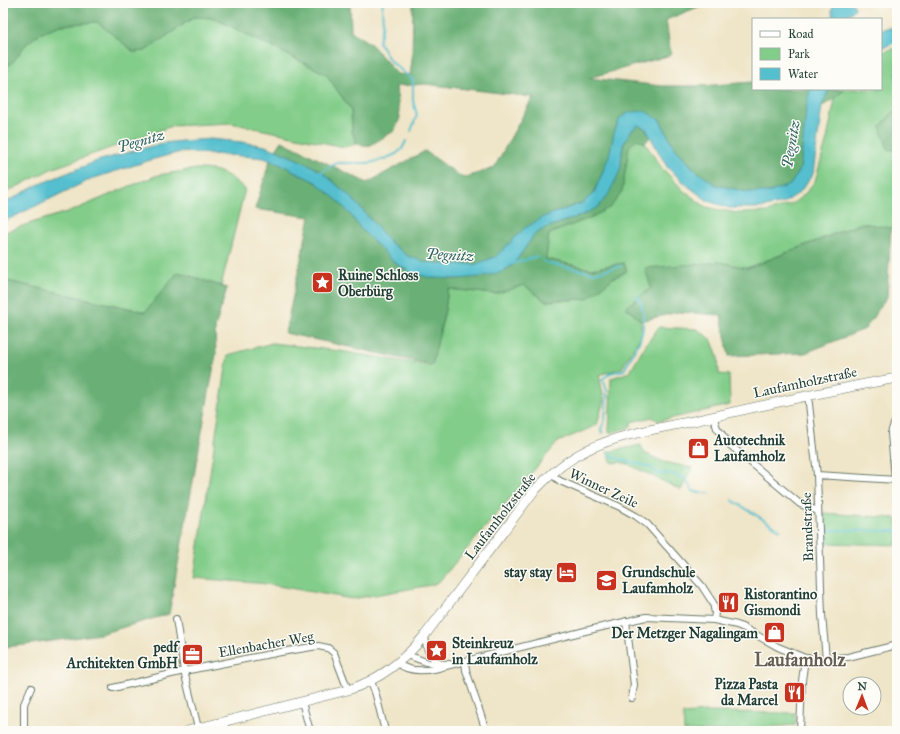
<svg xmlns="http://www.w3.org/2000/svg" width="900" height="734" viewBox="0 0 900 734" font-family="'IM FELL Great Primer',serif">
<rect width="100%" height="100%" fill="#fdfcf7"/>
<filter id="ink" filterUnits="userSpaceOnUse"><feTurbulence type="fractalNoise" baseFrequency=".025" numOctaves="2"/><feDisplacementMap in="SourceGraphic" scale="8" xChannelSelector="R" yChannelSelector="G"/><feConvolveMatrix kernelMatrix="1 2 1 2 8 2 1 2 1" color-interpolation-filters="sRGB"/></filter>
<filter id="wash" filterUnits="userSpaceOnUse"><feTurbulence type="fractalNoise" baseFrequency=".012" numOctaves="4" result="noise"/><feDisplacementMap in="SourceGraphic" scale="16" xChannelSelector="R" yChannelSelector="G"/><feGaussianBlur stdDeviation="0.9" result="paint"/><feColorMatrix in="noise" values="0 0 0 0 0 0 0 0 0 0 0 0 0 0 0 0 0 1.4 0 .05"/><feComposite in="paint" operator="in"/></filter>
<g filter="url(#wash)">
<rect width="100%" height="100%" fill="#efe5c8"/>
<path fill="#83cd8a" stroke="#51855f" d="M194 17 214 18 326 74 351 110 352 132 357 144 344 147 231 123 172 126 51 169 3 194V69L13 62 26 44 42 32 61 25 97 21 134 52 145 51Z
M897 47V108L880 127 888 149 897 151V227L891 228 862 223 747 268 720 262 651 288 626 307 641 321V336L622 368 599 375 604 399 597 425 558 442 437 584 352 599 267 584 194 578 228 355 272 343 340 351 432 366 445 310 448 289 495 294 524 285 545 301 587 299 613 278 627 271 624 263 591 269 546 259 549 234 592 217 622 191 629 147 637 138 645 143 661 167 685 192 706 207 737 213 767 212 792 204 804 195 815 181 827 139 835 99 845 89H881V53Z
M196 169C221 169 226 173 245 189L221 286 178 272 146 312 3 280V233L28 224 74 210 130 186 158 175Z
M659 327 697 329 711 339 718 356 719 374 729 375 730 405 659 421 652 417 631 422V427L609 433 611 378 630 372 645 346Z
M641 445 644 453 664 462 692 468 681 490 628 464 619 462 612 463 607 452Z
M823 513 895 518 897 519V545L826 543Z
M705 712 795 713 796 725 755 728 740 731H684L683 714Z"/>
<path fill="#6ab076" stroke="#447655" d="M3 3H350L351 31 372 45 397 74 410 75 412 60 413 4 415 3H708L666 20 671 55 589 78 662 86H700L753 82V89H810L800 170 790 185 770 192H748L716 185 695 170 674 147 660 120 620 118 614 133 609 156 594 193 582 203 566 208 510 244 495 257 476 264H448L425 262 408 256 390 242 352 198 322 172 308 164 276 150 282 141 367 183 425 151 463 178 494 168 533 97 425 84 396 86 400 118 394 131 369 146 357 144 352 132 351 110 326 74 214 18 194 17 145 51 134 52 97 22 61 25 42 32 26 44 13 62 3 69Z
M829 89H845L835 99 822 106Z
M897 108V151L888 149 880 127Z
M638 125 646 129 650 137 645 143 637 139 629 147 622 191 611 207 592 217 549 234 546 259 591 269 624 263 627 271 613 278 587 299 545 301 524 285 495 294 448 289 445 310 432 365 285 333 310 217 255 209 270 160 284 166 317 183 338 201 350 214 361 229 395 263 412 273 431 278 457 279 514 264 534 235 545 228 583 215 620 171 623 145 630 132Z
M862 223 891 228 887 297 865 329 805 353 729 356 721 315 678 312 641 321 626 307 651 288 645 268 720 262 748 268Z
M178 272 227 288 215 328 216 354 169 614 100 634 25 645 3 647V280L145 312Z"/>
<path fill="#54bfcf" stroke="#3a7e82" d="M833 3H851L854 5 855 8C852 14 840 19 833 19L832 11Z
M897 27V42L881 48V29Z
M810 89H829L822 106 813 174 800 192 784 203 761 208H729L708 201 688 186 667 167 646 129 638 125 630 132 623 145 620 171 608 195 598 207 583 215 545 228 534 235 514 264 502 272 480 277 457 279 431 278 412 273 395 263 361 229 350 214 338 201 317 183 284 166 264 158 242 156 181 152 154 159 91 179 3 222V204L35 186 97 161 163 143 182 141 210 139 242 142 265 146 276 150 308 164 322 172 352 198 390 242 408 256 425 262 448 264H476L495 257 525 228 543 217 582 203 594 193 609 156 614 133 620 118 630 112 645 111 660 120 674 147 695 170 716 185 748 192H770L790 185 800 170 806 110Z"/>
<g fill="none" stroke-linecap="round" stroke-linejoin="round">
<path stroke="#54bfcf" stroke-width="2" d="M383 3 382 8 383 23 379 42 390 61 413 80V101L417 115 411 131
M320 173 337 163H370L384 159 396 154 402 149 406 141
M542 260 547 263 594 273 621 266
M512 264 538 256
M603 433 601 429 605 420 607 392 605 384 602 379 608 375 610 373 624 370C629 361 634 352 639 342 645 329 646 307 636 295
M610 451 612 457 650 467 659 474 669 473 685 479 693 491 699 493H710
M732 500 780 530
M828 530 897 531"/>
</g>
</g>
<g filter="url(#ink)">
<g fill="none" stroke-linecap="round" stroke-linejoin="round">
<defs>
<path id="minor" d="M808 395 817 475 822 615 826 659
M713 416 717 428 730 445 800 504 818 511
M894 424 891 433 895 480
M551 474 560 481 618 506 636 516 647 524 702 586 713 603 715 613 714 620
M817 475 897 480
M176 619 184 671 198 728
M626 621 634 685 632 698
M425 635C426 647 428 656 439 663
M407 655 429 663 449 664
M465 661 466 670 486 731
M398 663C407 672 422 671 434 669L589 630 646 617 714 620 737 625 744 628 778 647 805 658 826 659 848 657 897 645
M371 681 376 695 385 731
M113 688 184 671 281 652 318 646 328 648 334 653 348 690
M302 702 310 731
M224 722 226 731
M24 731V704L31 688
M800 731 802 681 805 658"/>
<path id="secondary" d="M187 731 348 690C379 680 404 661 425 635L534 491C550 474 568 459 589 449 623 433 662 428 698 420 764 405 830 390 897 378"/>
</defs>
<use href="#minor" stroke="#687868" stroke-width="8"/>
<use href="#secondary" stroke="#687868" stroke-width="10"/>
<use href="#minor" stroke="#fff" stroke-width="6"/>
<use href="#secondary" stroke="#fff" stroke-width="9"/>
</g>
</g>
<defs>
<symbol id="sight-square" viewBox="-11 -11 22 22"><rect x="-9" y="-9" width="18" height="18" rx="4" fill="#c8321e" stroke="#fdfcf7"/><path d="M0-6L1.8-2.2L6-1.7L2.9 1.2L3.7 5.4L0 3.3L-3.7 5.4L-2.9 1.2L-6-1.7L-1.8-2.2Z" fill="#fff"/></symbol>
<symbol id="shop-square" viewBox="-11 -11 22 22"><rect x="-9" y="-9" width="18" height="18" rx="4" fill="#c8321e" stroke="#fdfcf7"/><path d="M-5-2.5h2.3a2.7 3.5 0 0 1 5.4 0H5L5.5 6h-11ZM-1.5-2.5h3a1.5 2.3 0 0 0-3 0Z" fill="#fff"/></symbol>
<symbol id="hotel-square" viewBox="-11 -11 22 22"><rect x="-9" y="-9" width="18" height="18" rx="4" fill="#c8321e" stroke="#fdfcf7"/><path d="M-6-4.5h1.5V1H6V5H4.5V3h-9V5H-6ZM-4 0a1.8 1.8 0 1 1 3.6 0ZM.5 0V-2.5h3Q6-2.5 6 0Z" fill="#fff"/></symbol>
<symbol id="school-square" viewBox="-11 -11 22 22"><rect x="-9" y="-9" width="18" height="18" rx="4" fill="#c8321e" stroke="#fdfcf7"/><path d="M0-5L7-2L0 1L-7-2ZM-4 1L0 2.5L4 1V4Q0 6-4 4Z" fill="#fff"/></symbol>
<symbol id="restaurant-square" viewBox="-11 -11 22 22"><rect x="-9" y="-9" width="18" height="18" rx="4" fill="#c8321e" stroke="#fdfcf7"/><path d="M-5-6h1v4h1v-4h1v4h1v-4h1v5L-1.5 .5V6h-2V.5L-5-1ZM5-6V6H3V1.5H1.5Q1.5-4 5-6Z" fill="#fff"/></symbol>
<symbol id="office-square" viewBox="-11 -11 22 22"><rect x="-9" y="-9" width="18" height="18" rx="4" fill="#c8321e" stroke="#fdfcf7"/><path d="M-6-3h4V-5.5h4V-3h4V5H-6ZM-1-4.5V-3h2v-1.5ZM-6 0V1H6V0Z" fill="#fff"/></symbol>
</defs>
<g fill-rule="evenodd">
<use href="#sight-square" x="310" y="270" width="25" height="25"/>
<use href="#shop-square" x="686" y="436" width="25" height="25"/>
<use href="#hotel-square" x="554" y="560" width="25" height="25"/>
<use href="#school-square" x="594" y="568" width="25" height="25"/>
<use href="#restaurant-square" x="716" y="590" width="25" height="25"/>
<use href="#shop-square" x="762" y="620" width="25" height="25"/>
<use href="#sight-square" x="424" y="638" width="25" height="25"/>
<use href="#office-square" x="180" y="642" width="25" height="25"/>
<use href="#restaurant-square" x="782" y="680" width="25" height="25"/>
</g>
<g text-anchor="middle" stroke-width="3" stroke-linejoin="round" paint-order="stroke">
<g font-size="14" font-weight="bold" fill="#1f3d34" stroke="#fdfcf7" text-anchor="start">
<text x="338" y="280">Ruine Schloss<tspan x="338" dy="16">Oberbürg</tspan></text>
<text x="714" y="445">Autotechnik<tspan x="714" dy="16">Laufamholz</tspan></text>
<text x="552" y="577" text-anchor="end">stay stay</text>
<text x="622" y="577">Grundschule<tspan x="622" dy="16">Laufamholz</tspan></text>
<text x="744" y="599">Ristorantino<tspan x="744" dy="16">Gismondi</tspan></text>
<text x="758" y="638" text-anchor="end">Der Metzger Nagalingam</text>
<text x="452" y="648">Steinkreuz<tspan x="452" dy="16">in Laufamholz</tspan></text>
<text x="178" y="652" text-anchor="end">pedf<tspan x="178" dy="16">Architekten GmbH</tspan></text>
<text x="778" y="689" text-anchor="end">Pizza Pasta<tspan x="778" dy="16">da Marcel</tspan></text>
</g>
<g font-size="14" fill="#1f3d34" stroke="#fdfcf7">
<text transform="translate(805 382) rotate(-12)" y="5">Laufamholzstraße</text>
<text transform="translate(604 488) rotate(25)" y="5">Winner Zeile</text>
<text transform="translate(500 516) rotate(-52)" y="5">Laufamholzstraße</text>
<text transform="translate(807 527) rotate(-92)" y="5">Brandstraße</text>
<text transform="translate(266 644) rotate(-10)" y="5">Ellenbacher Weg</text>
</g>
<g font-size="15" font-style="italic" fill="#2f6462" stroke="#fdfcf7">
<text transform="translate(141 141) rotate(-16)" y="5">Pegnitz</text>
<text transform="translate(791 144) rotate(-80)" y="5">Pegnitz</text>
<text transform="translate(450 255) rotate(3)" y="5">Pegnitz</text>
</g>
<g font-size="18" font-weight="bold" fill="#665e53" stroke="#fdfcf7">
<text x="800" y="666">Laufamholz</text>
</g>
</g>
<rect width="900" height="734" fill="none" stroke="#fdfcf7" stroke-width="16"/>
<rect x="752" y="18" width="130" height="72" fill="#fdfcf7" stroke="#a4b0a9"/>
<rect x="760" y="31" width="20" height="6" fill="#ffffff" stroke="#a4b0a9"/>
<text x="788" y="38" font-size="12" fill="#1f3d34">Road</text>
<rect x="760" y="48" width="20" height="12" fill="#83cd8a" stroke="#a4b0a9"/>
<text x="788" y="58" font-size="12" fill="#1f3d34">Park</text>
<rect x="760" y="68" width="20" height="12" fill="#54bfcf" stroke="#a4b0a9"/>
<text x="788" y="78" font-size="12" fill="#1f3d34">Water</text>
<g transform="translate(862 696) rotate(1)"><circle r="19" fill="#fdfcf7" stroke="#a4b0a9"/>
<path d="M0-3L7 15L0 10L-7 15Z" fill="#c8321e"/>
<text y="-6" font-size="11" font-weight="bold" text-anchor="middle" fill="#1f3d34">N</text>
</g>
</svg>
